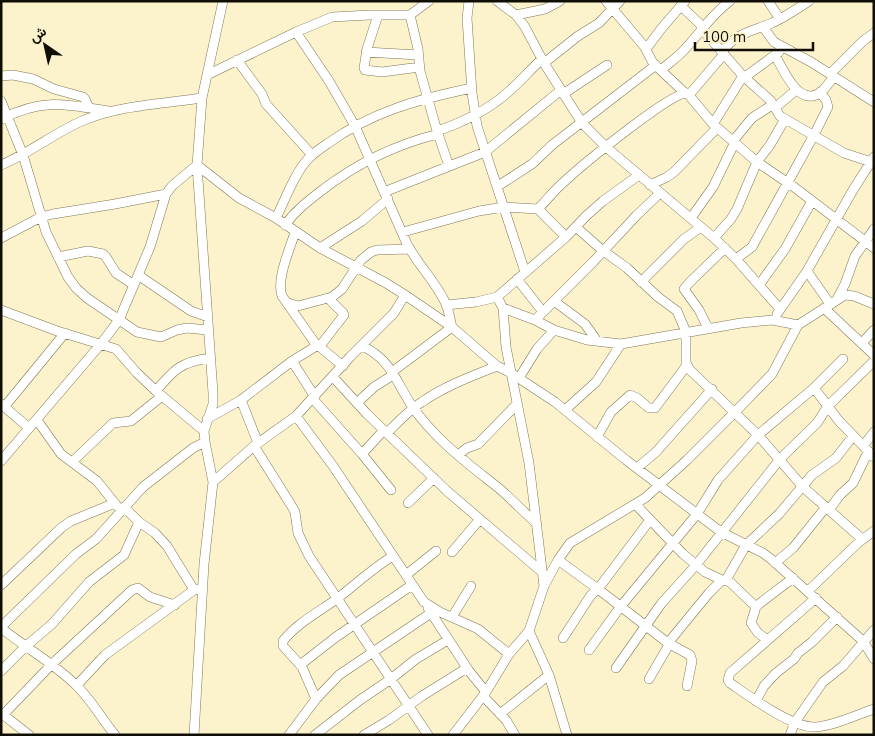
<svg xmlns="http://www.w3.org/2000/svg" width="875" height="736" viewBox="0 0 875 736" font-family="Mulish,Vazirmatn,sans-serif">
<rect width="100%" height="100%" fill="#fcf3cd"/>
<g fill="none" stroke-linecap="round" stroke-linejoin="round">
<defs>
<path id="minor" d="M469 1 467 18 472 93 477 126 525 272
M497 1 516 15 525 27 544 63 582 123 606 147 714 238 736 259 780 309
M606 1 644 46 653 63 685 93
M768 1 780 19
M681 6 702 26
M378 15 367 49 364 68 365 70 382 72 420 67
M410 15 418 49 420 71 437 131 449 166
M516 15 545 9 560 1
M763 27 774 42 811 62 874 102
M701 28 743 76 770 100 780 116 844 153 874 163
M296 32 329 81 355 126 407 244C418 265 436 282 446 304 449 311 450 320 452 327L392 372
M646 49 661 29 685 1
M366 52 418 55
M722 52C735 33 753 31 772 23 785 17 797 9 809 1
M775 55C783 69 799 109 821 92 826 88 830 81 834 77
M237 60 262 94 266 104 312 155
M544 63 578 36 599 23 620 1
M661 70C669 63 678 57 685 49 700 33 711 15 730 1
M830 74 863 41 874 33
M207 75 296 32 332 17 370 15H410L429 1
M1 76 13 75 33 79 54 89 83 97 85 99 89 108
M745 77 779 52
M563 94 607 65
M689 95 724 54
M1 101 23 155 46 232 68 277 76 288 87 298 137 332 161 337 177 330 187 328 208 330
M775 108 796 90
M1 119C43 98 64 104 108 111
M713 124 743 76
M437 131C461 123 486 111 506 94 518 84 530 70 542 59
M733 141 752 118 772 105
M1 165C30 153 54 133 82 121 119 105 162 104 202 98
M650 185 667 177 674 172 717 128
M498 186 532 164 552 145 656 65
M384 192 485 152 561 90
M538 209C547 200 555 189 565 181 581 166 671 92 687 93L713 124 757 162 794 187 874 248
M276 218C285 200 295 172 309 158 314 153 321 148 327 144 371 112 419 99 472 88
M691 218 713 187 735 142
M285 225C295 211 308 201 321 191 357 163 394 145 438 134
M576 227 602 250 627 268 658 297 677 311 686 332V363L690 370 758 435 803 487 862 539
M295 232C290 249 276 279 282 296L315 343 343 366
M403 232 479 211 504 207 538 209 566 237
M1 238 41 217 53 214 115 204 166 194
M714 238 731 219 737 209 757 162 770 145 785 119
M320 248 362 221 388 199
M58 257 88 251 103 254 106 257 116 273 134 285
M736 259 752 247 814 135 828 107 826 100 820 92
M807 271 830 304
M138 275 191 311 208 317
M517 279 543 312
M641 282 684 239 701 227
M759 285 785 249 812 201
M837 299 845 284 855 256 874 229
M554 301 585 324 597 341
M288 303 298 306 332 297 342 289 361 260 371 252 377 250 410 249
M446 305 476 302 497 297 566 237 586 216 603 201 639 175
M503 308 535 320 554 330 587 340 621 344 741 323 772 320 798 325 845 295 854 296 874 304
M824 308 874 355
M1 310 57 331 116 349 137 373 156 391 204 431
M777 314 807 271 853 190 874 157
M535 320 594 261 636 216 660 193
M708 328 699 310 684 289 688 284 725 248
M862 343 874 330
M320 346 344 315 343 313 329 299
M362 346C391 359 396 382 412 406 435 440 470 465 501 490 513 501 525 513 537 524
M292 361 315 397
M333 377 367 414 447 491 542 572
M519 378 537 349 554 330
M814 388 839 421 874 457
M156 391C174 369 181 362 210 358
M313 399 362 454 391 490
M241 400 258 443
M358 402 374 387 393 375
M1 404 29 428
M5 406 65 333
M565 410 596 382 621 344
M296 416 333 466 424 602 440 612 478 629 509 654
M207 419 241 400 292 361 318 345
M37 420 61 454 97 481 117 506
M387 433C398 422 409 410 422 402 445 386 472 376 497 366
M597 437 611 412 630 395 637 398 649 408H655L687 365
M254 446 291 505 295 512 298 533 309 556 428 735
M863 446 874 432
M362 454 384 430
M458 455 467 448 478 444 517 404
M1 461 100 345 119 320 150 247 166 194 172 186 197 165 239 198 276 218 320 248 386 283 405 295 452 327 497 366 511 373 555 402 626 460 721 532 763 553 771 559 863 641 874 659
M72 462 113 423 131 421 162 396
M637 468 656 452 712 389
M213 482 254 446 296 416 350 357 394 313 405 295
M408 503 434 478
M636 505 683 554 705 572 722 580 730 582 756 607
M124 507 139 522 155 533 167 546 194 590
M829 510 840 495 853 483 868 452
M452 552 480 519
M558 560 598 589 668 643 690 655 692 661 687 686
M775 563 793 548 826 507
M406 575 436 551
M726 580 746 545 779 514 812 475 836 458 853 436
M1 585 61 528 71 521 115 503
M544 586 558 560 570 543 645 498 687 460 734 413 772 374 798 325
M808 591 859 542 874 531
M816 598 730 673 728 680 730 683C749 696 792 728 815 727 834 726 856 715 874 709
M428 608 469 671 486 692
M452 617 471 586
M1 627 76 554 96 539 143 487 193 448 205 442
M1 628C26 648 55 664 77 686 92 701 102 719 115 735
M529 631 549 675 567 735
M563 638 591 595 598 589 650 520
M768 640 758 633 751 623 756 607 759 604 793 578
M668 643 709 593 722 580
M589 650 621 606 697 514 718 480 758 435 814 388 843 359
M300 665 336 637 412 585
M616 668 661 604 696 565 780 459 817 423 828 406 874 361
M1 671 25 647 52 624 89 582 124 555 139 522
M649 679 670 643
M77 685 105 655 194 590 203 588
M483 696 506 720 515 735
M316 699 302 667 283 646V641C297 623 319 612 338 598 356 584 373 568 393 556
M756 701 764 686 776 673 794 659 798 653 812 642 837 617
M1 713 29 735
M500 714 549 675
M3 715 52 664 132 590 138 588 150 597 175 605
M194 735 204 564 213 482 205 442 204 431 213 404V393L197 165 202 98 223 1
M289 735 316 699 339 675 431 613
M315 735 360 700 391 679 416 659 448 640
M364 735 389 720 422 696 467 668
M453 735 486 692 509 654 529 631 544 586 529 463 506 347 503 308 497 297
M790 735 795 722 823 682 843 666 874 630"/>
</defs>
<use href="#minor" stroke="#7f7755" stroke-width="10"/>
<use href="#minor" stroke="#fff" stroke-width="9"/>
</g>
<rect width="875" height="736" fill="none" stroke="#100d02" stroke-width="5"/>
<g transform="translate(45 45) rotate(326)" stroke="#fcf3cd" stroke-width="4" paint-order="stroke">
<path d="M0-4L9 19L0 12L-9 19Z" fill="#100d02"/>
<text y="-8" font-size="14" font-weight="bold" text-anchor="middle" fill="#100d02">ش</text>
</g>
<path d="M695 42v8h118v-8" fill="none" stroke="#100d02" stroke-width="2.5"/>
<text x="702" y="42" font-size="15" fill="#100d02" stroke="#fcf3cd" stroke-width="4" paint-order="stroke">100 m</text>
</svg>
